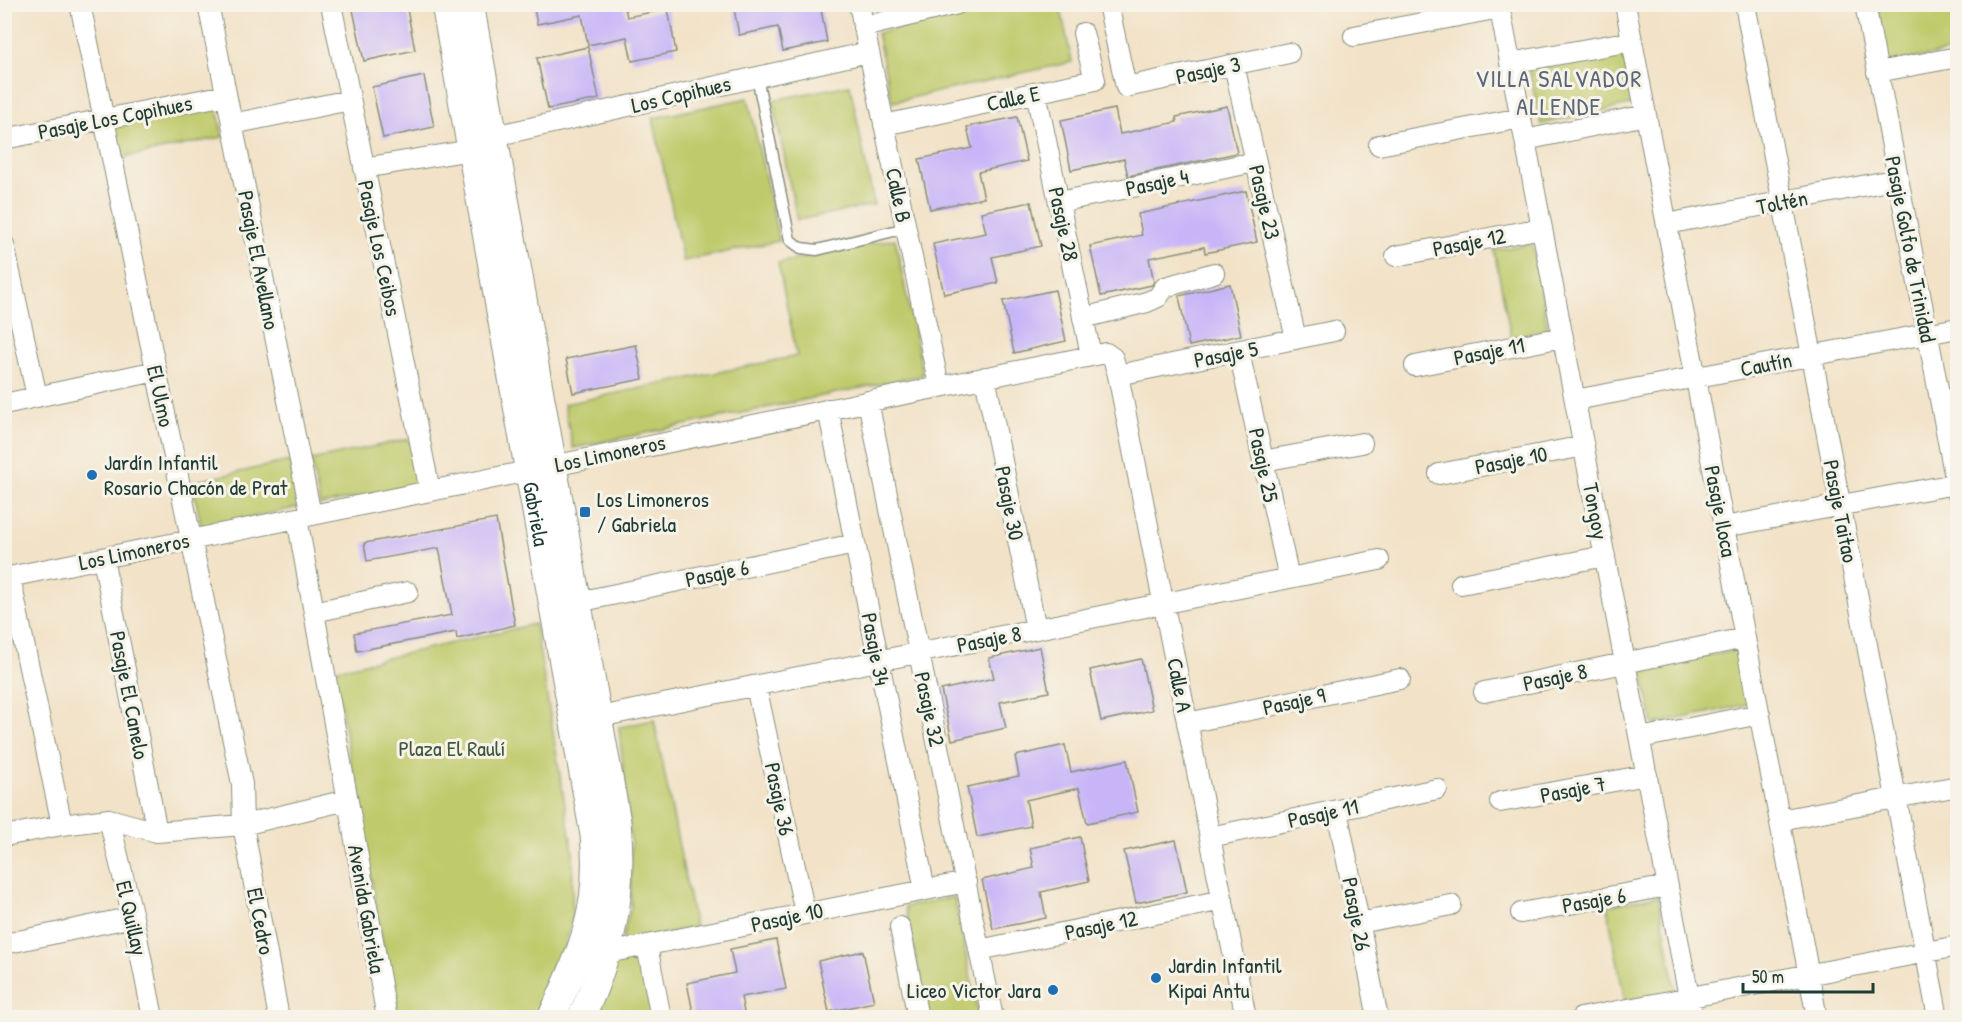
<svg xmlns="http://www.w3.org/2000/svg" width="1962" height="1022" viewBox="0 0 1962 1022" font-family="'Patrick Hand',sans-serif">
<rect width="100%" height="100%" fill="#f7f3e8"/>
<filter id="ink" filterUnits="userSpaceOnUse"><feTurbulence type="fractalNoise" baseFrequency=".0167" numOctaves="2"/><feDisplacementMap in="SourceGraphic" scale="12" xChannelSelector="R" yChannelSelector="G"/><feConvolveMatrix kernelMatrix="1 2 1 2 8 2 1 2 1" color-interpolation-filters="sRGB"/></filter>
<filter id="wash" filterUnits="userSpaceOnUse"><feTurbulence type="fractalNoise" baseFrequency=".008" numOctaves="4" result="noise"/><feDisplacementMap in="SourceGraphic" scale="24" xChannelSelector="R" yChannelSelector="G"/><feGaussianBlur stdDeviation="1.35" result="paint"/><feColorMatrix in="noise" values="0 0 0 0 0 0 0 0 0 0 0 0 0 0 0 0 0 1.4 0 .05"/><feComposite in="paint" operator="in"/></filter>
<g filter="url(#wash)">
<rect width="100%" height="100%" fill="#f2e2c7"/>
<path fill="#bfca6c" stroke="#6f8450" stroke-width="1.5" d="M1007 5H1060L1072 62 892 102 877 33Z
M1877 5H1957V50L1888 64Z
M1622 50 1634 104 1541 124 1529 70Z
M850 85 874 205 797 220 773 100Z
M748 98 779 241 683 261 653 118Z
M216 104 223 137 117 159 111 126Z
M895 239 923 375 573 448 564 404 797 356 778 263Z
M1532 243 1548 330 1511 337 1494 250Z
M409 439 419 484 320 505 311 460Z
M290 461 300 507 202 528 192 482Z
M535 624 573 853 572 921 558 970 634 957 642 959 653 1017H396L334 670Z
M1739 650 1750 704 1653 724 1642 669Z
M654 720 695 927 621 943 631 906V842L619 727Z
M1658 896 1676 992 1625 1002 1607 906Z
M954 897 979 1017H929L905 907Z"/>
<g id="blocks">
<path fill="#c8b5f8" d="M377 4H406L415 50 364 61 353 10Z
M533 4H624L627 17 668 9 676 52 632 61 627 37 588 45 582 15 537 24Z
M733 4H778V7L793 4H820L827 42 783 51 778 27 739 35Z
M588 47 599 99 548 109 537 58Z
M424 76 434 127 383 138 372 87Z
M1227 106 1237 153 1128 176 1124 159 1071 170 1061 120 1115 109 1120 134 1177 122 1176 117Z
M1017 117 1027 161 978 172 984 198 930 209 919 159 972 148 967 127Z
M1246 191 1257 242 1205 253 1204 247 1149 258 1154 282 1152 285 1101 296 1090 246 1142 235 1138 214Z
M1031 202 1041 246 992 257 998 283 944 294 933 244 986 233 981 212Z
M1230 284 1241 335 1189 346 1179 296Z
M1055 290 1066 341 1014 353 1003 301Z
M636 345 643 379 573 393 566 359Z
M496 519 515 625 457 639 456 632 357 651 354 633 452 615 439 548 367 561 364 543Z
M1040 647 1049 692 1000 702 1006 728 952 740 941 690 994 678 989 658Z
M1141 659 1152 710 1101 721 1090 670Z
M1065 745 1071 772 1127 760 1138 812 1087 823 1079 788 1026 800 1031 826 977 837 967 787 1019 776 1015 756Z
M1080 837 1089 881 1041 892 1046 918 993 929 982 880 1034 868 1030 848Z
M1176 840 1187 892 1136 903 1124 851Z
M776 940 786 989 741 997 745 1017H694L687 983 735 973 730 949Z
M863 951 874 1002 829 1012 818 961Z"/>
</g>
</g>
<g filter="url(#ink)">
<use href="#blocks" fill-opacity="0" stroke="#88907e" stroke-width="1.5"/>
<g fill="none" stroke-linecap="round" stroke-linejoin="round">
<defs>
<path id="lane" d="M757 77 790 240 801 248 817 250 906 228"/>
<path id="street" d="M80 4 242 784 243 825 279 1018
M208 4 311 515
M331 4 430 491
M859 4 939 386
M1108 4 1126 87 1289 53
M1499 4 1693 1018
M1625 4 1817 1018
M1745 4 1938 1018
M1865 4 1958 494
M863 27 957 4
M1354 36 1500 8
M1510 63 1632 41
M1234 65 1296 339
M1877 72 1958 57
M1036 93 1091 355
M232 124 350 100
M884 125 1095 80 1083 33
M494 136 869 52
M4 139 226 95
M1525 140 1646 115
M1379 145 1521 118
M364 168 471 150
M1059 202 1255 162
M1667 224 1898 179
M4 245 37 397
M1396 256 1542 228
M1083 318 1147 302 1158 297 1165 287 1214 273
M1239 352 1289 578
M1415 366 1563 337
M1118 375 1334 331
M985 377 1036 629
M1575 400 1958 328
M868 401 993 1018
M4 404 156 371
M828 409 925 890
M1263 461 1362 443
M1439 474 1584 446
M297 518 387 1018
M1724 527 1955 484
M103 558 157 832
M10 577 62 825
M4 578 1106 353 1113 358 1118 375 1246 1018
M1461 584 1605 556
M578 602 855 544
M314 612 408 592
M756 686 805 913
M1484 692 1745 638
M599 717 1379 560
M1187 723 1400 679
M1640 738 1760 714
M1500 802 1647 775
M1337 810 1378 1018
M109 819 133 917 153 1018
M1780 820 1958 786
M4 836 62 825 109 819 157 832 243 825 347 800
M1210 837 1437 789
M1521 913 1668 886
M1359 923 1451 905
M900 927 918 1018
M4 944 133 917
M647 946 661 1018
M979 950 1223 900
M607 953 966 882
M1581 1018 1958 946"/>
<g id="secondary">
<path id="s1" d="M445 4 594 835C601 910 582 951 551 1018"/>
<path d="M470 4 617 822C624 895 612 952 581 1018"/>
</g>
</defs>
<use href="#lane" stroke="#88907e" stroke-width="13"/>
<use href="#street" stroke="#88907e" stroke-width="22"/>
<use href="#secondary" stroke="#88907e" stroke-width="29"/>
<use href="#lane" stroke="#fff" stroke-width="10"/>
<use href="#street" stroke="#fff" stroke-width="20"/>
<use href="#secondary" stroke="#fff" stroke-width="27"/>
</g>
</g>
<g fill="#1f6fb2" stroke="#f7f3e8" stroke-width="2">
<circle cx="92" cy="475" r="6"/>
<rect x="579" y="506" width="12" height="12" rx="3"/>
<circle cx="1156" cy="978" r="6"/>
<circle cx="1053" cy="990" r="6"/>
</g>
<g text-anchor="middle" stroke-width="6" stroke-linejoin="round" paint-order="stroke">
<g font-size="22" fill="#1f3d34" stroke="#f7f3e8">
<text transform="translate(1208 70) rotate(-12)" y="8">Pasaje 3</text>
<text transform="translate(681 94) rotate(-13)" y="8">Los Copihues</text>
<text transform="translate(1013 98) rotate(-12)" y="8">Calle E</text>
<text transform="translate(115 117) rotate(-11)" y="8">Pasaje Los Copihues</text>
<text transform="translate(1157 182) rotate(-12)" y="8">Pasaje 4</text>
<text transform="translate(899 195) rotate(78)" y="8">Calle B</text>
<text transform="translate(1265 202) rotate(77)" y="8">Pasaje 23</text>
<text transform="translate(1782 202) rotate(-11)" y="8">Toltén</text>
<text transform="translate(1064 224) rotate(78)" y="8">Pasaje 28</text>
<text transform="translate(1469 242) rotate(-11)" y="8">Pasaje 12</text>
<text transform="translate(380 248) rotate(78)" y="8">Pasaje Los Ceibos</text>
<text transform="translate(1911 249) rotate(79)" y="8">Pasaje Golfo de Trinidad</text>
<text transform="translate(259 260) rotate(79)" y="8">Pasaje El Avellano</text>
<text transform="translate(1489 351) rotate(-11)" y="8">Pasaje 11</text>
<text transform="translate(1226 354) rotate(-11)" y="8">Pasaje 5</text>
<text transform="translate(1766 364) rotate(-11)" y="8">Cautín</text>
<text transform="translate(161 396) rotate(78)" y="8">El Ulmo</text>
<text transform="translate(610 453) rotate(-12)" y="8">Los Limoneros</text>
<text transform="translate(1511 460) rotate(-11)" y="8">Pasaje 10</text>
<text transform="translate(1264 465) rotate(78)" y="8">Pasaje 25</text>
<text transform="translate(1010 503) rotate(79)" y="8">Pasaje 30</text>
<text transform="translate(1596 511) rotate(79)" y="8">Tongoy</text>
<text transform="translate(1721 511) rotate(79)" y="8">Pasaje Iloca</text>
<text transform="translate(1841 511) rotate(79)" y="8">Pasaje Taitao</text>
<text dy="8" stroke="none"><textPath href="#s1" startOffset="518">Gabriela</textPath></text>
<text transform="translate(134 551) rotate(-12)" y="8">Los Limoneros</text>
<text transform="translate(717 573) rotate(-12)" y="8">Pasaje 6</text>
<text transform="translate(989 639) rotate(-11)" y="8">Pasaje 8</text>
<text transform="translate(876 649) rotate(79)" y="8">Pasaje 34</text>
<text transform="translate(1555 677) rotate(-12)" y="8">Pasaje 8</text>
<text transform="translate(1180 685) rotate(79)" y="8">Calle A</text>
<text transform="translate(130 695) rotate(79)" y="8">Pasaje El Canelo</text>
<text transform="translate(1294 701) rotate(-12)" y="8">Pasaje 9</text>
<text transform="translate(930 709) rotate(78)" y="8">Pasaje 32</text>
<text transform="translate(1573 789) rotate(-11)" y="8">Pasaje 7</text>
<text transform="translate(780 799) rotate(78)" y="8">Pasaje 36</text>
<text transform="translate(1323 813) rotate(-12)" y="8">Pasaje 11</text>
<text transform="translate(1594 900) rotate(-10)" y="8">Pasaje 6</text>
<text transform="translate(367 909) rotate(80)" y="8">Avenida Gabriela</text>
<text transform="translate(1357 914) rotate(79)" y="8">Pasaje 26</text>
<text transform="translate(787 917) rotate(-12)" y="8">Pasaje 10</text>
<text transform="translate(132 918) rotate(77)" y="8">El Quillay</text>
<text transform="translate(261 921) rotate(79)" y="8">El Cedro</text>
<text transform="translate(1101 925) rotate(-12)" y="8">Pasaje 12</text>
</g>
<g font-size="22" fill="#1f3d34" stroke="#f7f3e8" text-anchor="start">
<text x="104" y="470">Jardín Infantil<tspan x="104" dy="25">Rosario Chacón de Prat</tspan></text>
<text x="597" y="507">Los Limoneros<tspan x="597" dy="25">/ Gabriela</tspan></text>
<text x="1168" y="973">Jardin Infantil<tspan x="1168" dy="25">Kipai Antu</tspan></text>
<text x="1041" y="998" text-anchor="end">Liceo Victor Jara</text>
</g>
<g font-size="22" fill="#3f593f" stroke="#f7f3e8">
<text x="452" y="756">Plaza El Raulí</text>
</g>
<g font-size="24" letter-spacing="1.5" fill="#5a6779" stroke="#f7f3e8">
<text x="1559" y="87">VILLA SALVADOR<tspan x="1559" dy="28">ALLENDE</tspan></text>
</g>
</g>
<rect width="1962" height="1022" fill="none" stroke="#f7f3e8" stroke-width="24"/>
<path d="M1743 983v9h130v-9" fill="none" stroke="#1f3d34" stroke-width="3"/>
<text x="1752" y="983" font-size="18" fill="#1f3d34" stroke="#f7f3e8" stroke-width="4.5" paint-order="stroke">50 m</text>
</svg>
